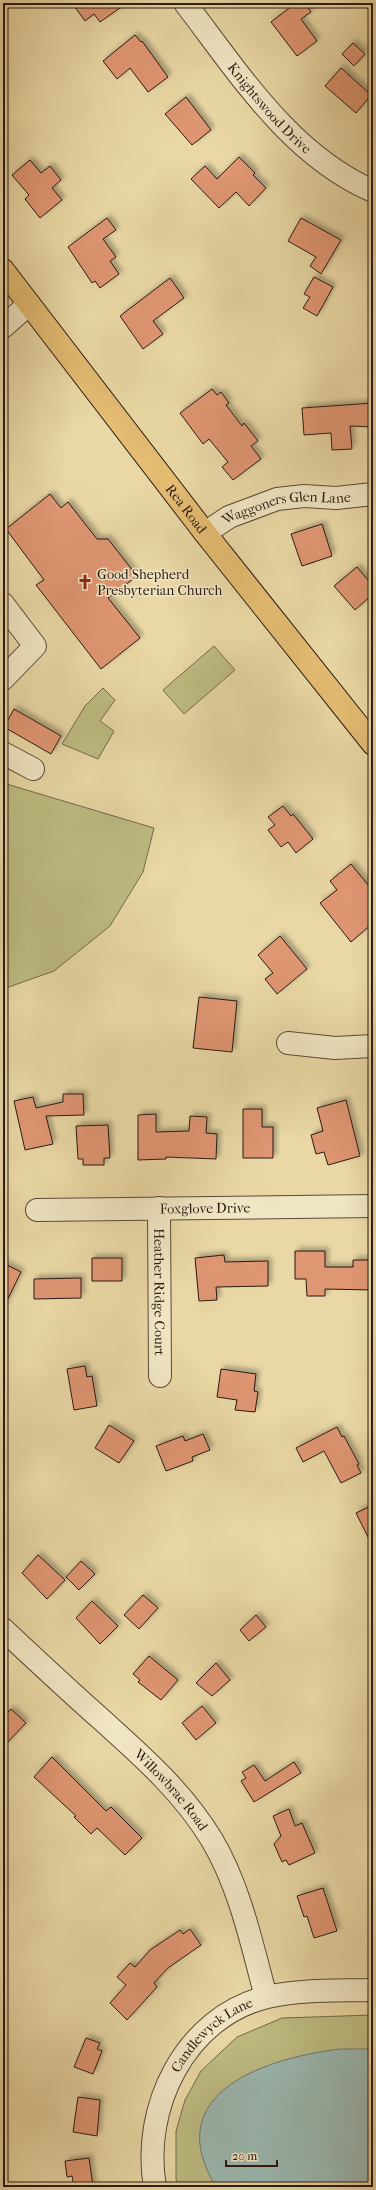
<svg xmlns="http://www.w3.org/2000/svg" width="376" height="2190" viewBox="0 0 376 2190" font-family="'IM FELL French Canon',serif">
<defs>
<filter id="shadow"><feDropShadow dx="3.5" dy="-3.5" stdDeviation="2" flood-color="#0004"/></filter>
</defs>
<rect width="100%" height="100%" fill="#e9d8a5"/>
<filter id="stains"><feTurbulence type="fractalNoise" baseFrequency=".005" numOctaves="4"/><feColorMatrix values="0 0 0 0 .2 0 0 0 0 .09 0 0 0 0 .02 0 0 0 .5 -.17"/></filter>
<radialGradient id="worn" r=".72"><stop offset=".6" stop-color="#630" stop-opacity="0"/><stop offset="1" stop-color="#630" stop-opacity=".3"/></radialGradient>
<path fill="#bdbc82" stroke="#746a4a" d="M214 646 235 670 184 714 163 690Z
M103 688 115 700 100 721 114 731 98 759 62 744 85 706Z
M3 783 154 828 143 872 110 926 54 971 3 989Z
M373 2015V2187H179L176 2179V2131L185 2100 201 2071 237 2037 282 2018Z"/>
<path fill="#9bb8b1" stroke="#6e7871" d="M340 2049H373V2187H216C158 2092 267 2058 340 2049Z"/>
<path fill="#df9672" stroke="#2a1912" filter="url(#shadow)" d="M72 3H127L100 22 94 14 85 21Z
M296 3H304L311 12 301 19 317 41 297 56 271 22Z
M135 35 141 42 142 41 168 77 148 92 130 68 117 79 103 61Z
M353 43 365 54 354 66 342 54Z
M341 68 371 95 356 113 325 86Z
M186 97 211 130 192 145 165 114Z
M239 157 255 173 253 175 266 188 249 206 236 192 219 208 191 179 205 166 217 179Z
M30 160 41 173 50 166 61 180 52 188 62 200 40 218 25 199 29 195 12 175Z
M107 218 116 230 103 239 116 257 110 261 119 274 100 288 95 281 92 283 68 247Z
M301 218 341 240 321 274 310 266 316 257 288 241Z
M314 277 333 287 317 316 303 308 310 297 304 294Z
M170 278 184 298 153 321 163 334 143 349 120 316Z
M212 389 217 395 221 392 229 403 226 405 242 426 244 423 258 441 251 446 261 459 233 480 222 467 228 462 209 439 203 444 180 413Z
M373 403V427L350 426 352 449 332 450 331 433 304 435 302 408Z
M50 494 61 508 68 502 97 539H108L137 576 108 598 140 638 101 669 36 585 44 580 6 529Z
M322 524 332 556 302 566 291 534Z
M357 567 373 586V594L355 610 334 586Z
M14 709 61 736 51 754 4 727Z
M283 806 291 816 293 814 313 839 296 853 288 842 281 847 268 830 275 825 268 817Z
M351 864 373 891V923L351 942 320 903 337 890 330 881Z
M280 936 307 969 277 994 265 979 273 973 258 955Z
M199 997 237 1001 232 1052 193 1048Z
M63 1094H83L84 1115 46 1116 53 1144 25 1150 14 1101 33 1097 36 1108 63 1102Z
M346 1100 360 1156 328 1165 324 1152 316 1154 311 1135 323 1131 317 1108Z
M243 1109H262V1127H273V1158H243Z
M156 1114V1132L189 1131 190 1116 207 1117 206 1133 217 1134 216 1159 166 1157V1159L138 1160V1115Z
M108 1125 110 1158H104V1165H83V1159H78L76 1126Z
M295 1251H325V1267H353V1260H373V1290L325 1289V1296H307L306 1279H295Z
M224 1255 225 1262 268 1261V1286L216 1287 217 1300 199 1301 195 1258Z
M92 1258H122V1281H92Z
M3 1263 21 1272 3 1309Z
M81 1278V1298L34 1299V1279Z
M85 1366 87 1377 92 1376 97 1406 74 1410 67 1369Z
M221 1369 256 1374 254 1391 258 1392 255 1412 235 1410 237 1400 217 1397Z
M109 1425 134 1441 119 1463 95 1448Z
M337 1427 342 1437 344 1436 359 1464 357 1465 361 1473 341 1483 324 1451 303 1462 296 1448Z
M203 1434 210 1450 192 1457 193 1461 166 1471 156 1446 183 1436 185 1441Z
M373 1505V1547L356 1513Z
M38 1555 65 1580 47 1599 22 1573Z
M81 1561 95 1574 79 1590 66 1577Z
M143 1595 158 1608 139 1629 124 1615Z
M92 1601 118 1626 100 1644 76 1618Z
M256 1615 266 1627 249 1641 240 1630Z
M149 1656 178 1680 161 1700 138 1682 140 1680 133 1674Z
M216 1663 230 1680 212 1696 196 1683Z
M202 1706 216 1723 196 1740 182 1723Z
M11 1709 26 1723 3 1747V1717Z
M52 1757 106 1811 111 1807 142 1838 125 1855 97 1828 91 1834 74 1817 76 1816 34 1777Z
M294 1762 301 1773 254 1802 241 1781 246 1778 242 1772 254 1765 265 1781Z
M289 1809 295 1826 302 1823 315 1853 289 1865 286 1860 282 1862 274 1844 281 1836 273 1816Z
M323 1888 337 1931 314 1938 307 1916 304 1917 297 1896Z
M190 1929 201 1945 168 1968 154 1983 157 1987 127 2020 110 2003 126 1985 117 1977 130 1963 135 1967 150 1950 180 1930 183 1934Z
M86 2038 100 2043 97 2049 102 2051 93 2074 74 2067Z
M78 2097 100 2100 97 2136 73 2132Z
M89 2158 93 2187H74L72 2176 67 2177 65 2161Z"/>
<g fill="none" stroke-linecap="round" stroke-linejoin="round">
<defs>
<g id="minor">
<path id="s1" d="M185 3C238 72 290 155 373 191"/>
<path d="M3 327 29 304"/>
<path id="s2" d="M205 533 229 517 277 499 304 496 336 498 373 494"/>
<path d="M3 604 35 646 3 679"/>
<path d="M3 753 33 769"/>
<path d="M288 1043 335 1048 373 1046"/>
<path id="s3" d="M159 1208 160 1376"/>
<path id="s4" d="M37 1210 373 1206"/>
<path id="s5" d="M3 1629C36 1660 68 1690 102 1720 143 1757 183 1792 212 1840 240 1887 252 1945 266 1997"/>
<path id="s6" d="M155 2187C141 2108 185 2017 267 1997 302 1989 338 1991 373 1990"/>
</g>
<g id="major">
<path id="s7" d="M3 270 205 533 373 744"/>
</g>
</defs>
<use href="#minor" stroke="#5a4937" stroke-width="24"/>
<use href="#major" stroke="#2a1912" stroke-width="24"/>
<use href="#minor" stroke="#f1e6c4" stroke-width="22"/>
<use href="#major" stroke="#e4bc72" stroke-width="22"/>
</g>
<defs>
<symbol id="church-bare" viewBox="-9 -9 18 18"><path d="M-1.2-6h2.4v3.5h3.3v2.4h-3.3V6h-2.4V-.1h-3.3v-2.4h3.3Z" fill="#8f2418" stroke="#f1e6c4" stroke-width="2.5" paint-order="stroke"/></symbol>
</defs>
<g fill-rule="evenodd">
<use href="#church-bare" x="74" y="571" width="22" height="22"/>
</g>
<g text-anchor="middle" stroke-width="3" stroke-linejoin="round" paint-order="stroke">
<g font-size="14" fill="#2a1912" stroke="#f1e6c4">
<text dy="5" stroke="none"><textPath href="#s1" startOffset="135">Knightswood Drive</textPath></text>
<text dy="5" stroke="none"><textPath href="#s7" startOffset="301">Rea Road</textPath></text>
<text dy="5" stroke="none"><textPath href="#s2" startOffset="88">Waggoners Glen Lane</textPath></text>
<text dy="5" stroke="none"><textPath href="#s4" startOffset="168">Foxglove Drive</textPath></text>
<text dy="5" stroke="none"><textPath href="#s3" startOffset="84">Heather Ridge Court</textPath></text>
<text dy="5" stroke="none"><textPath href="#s5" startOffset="233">Willowbrae Road</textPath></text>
<text dy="5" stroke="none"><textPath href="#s6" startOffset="173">Candlewyck Lane</textPath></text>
</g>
<g font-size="14" fill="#2a1912" stroke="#f1e6c4" text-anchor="start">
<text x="97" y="579">Good Shepherd<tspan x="97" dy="16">Presbyterian Church</tspan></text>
</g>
</g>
<rect width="376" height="2190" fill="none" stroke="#e9d8a5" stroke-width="16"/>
<rect x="4" y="4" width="368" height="2182" fill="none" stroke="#2a1912" stroke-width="2"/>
<rect x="8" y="8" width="360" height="2174" fill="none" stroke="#2a1912"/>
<path d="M226 2160v6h51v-6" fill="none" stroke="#2a1912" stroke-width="2"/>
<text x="232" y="2160" font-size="12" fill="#2a1912" stroke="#f1e6c4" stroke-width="3" paint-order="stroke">20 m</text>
<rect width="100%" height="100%" filter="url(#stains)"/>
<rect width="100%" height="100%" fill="url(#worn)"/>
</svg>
